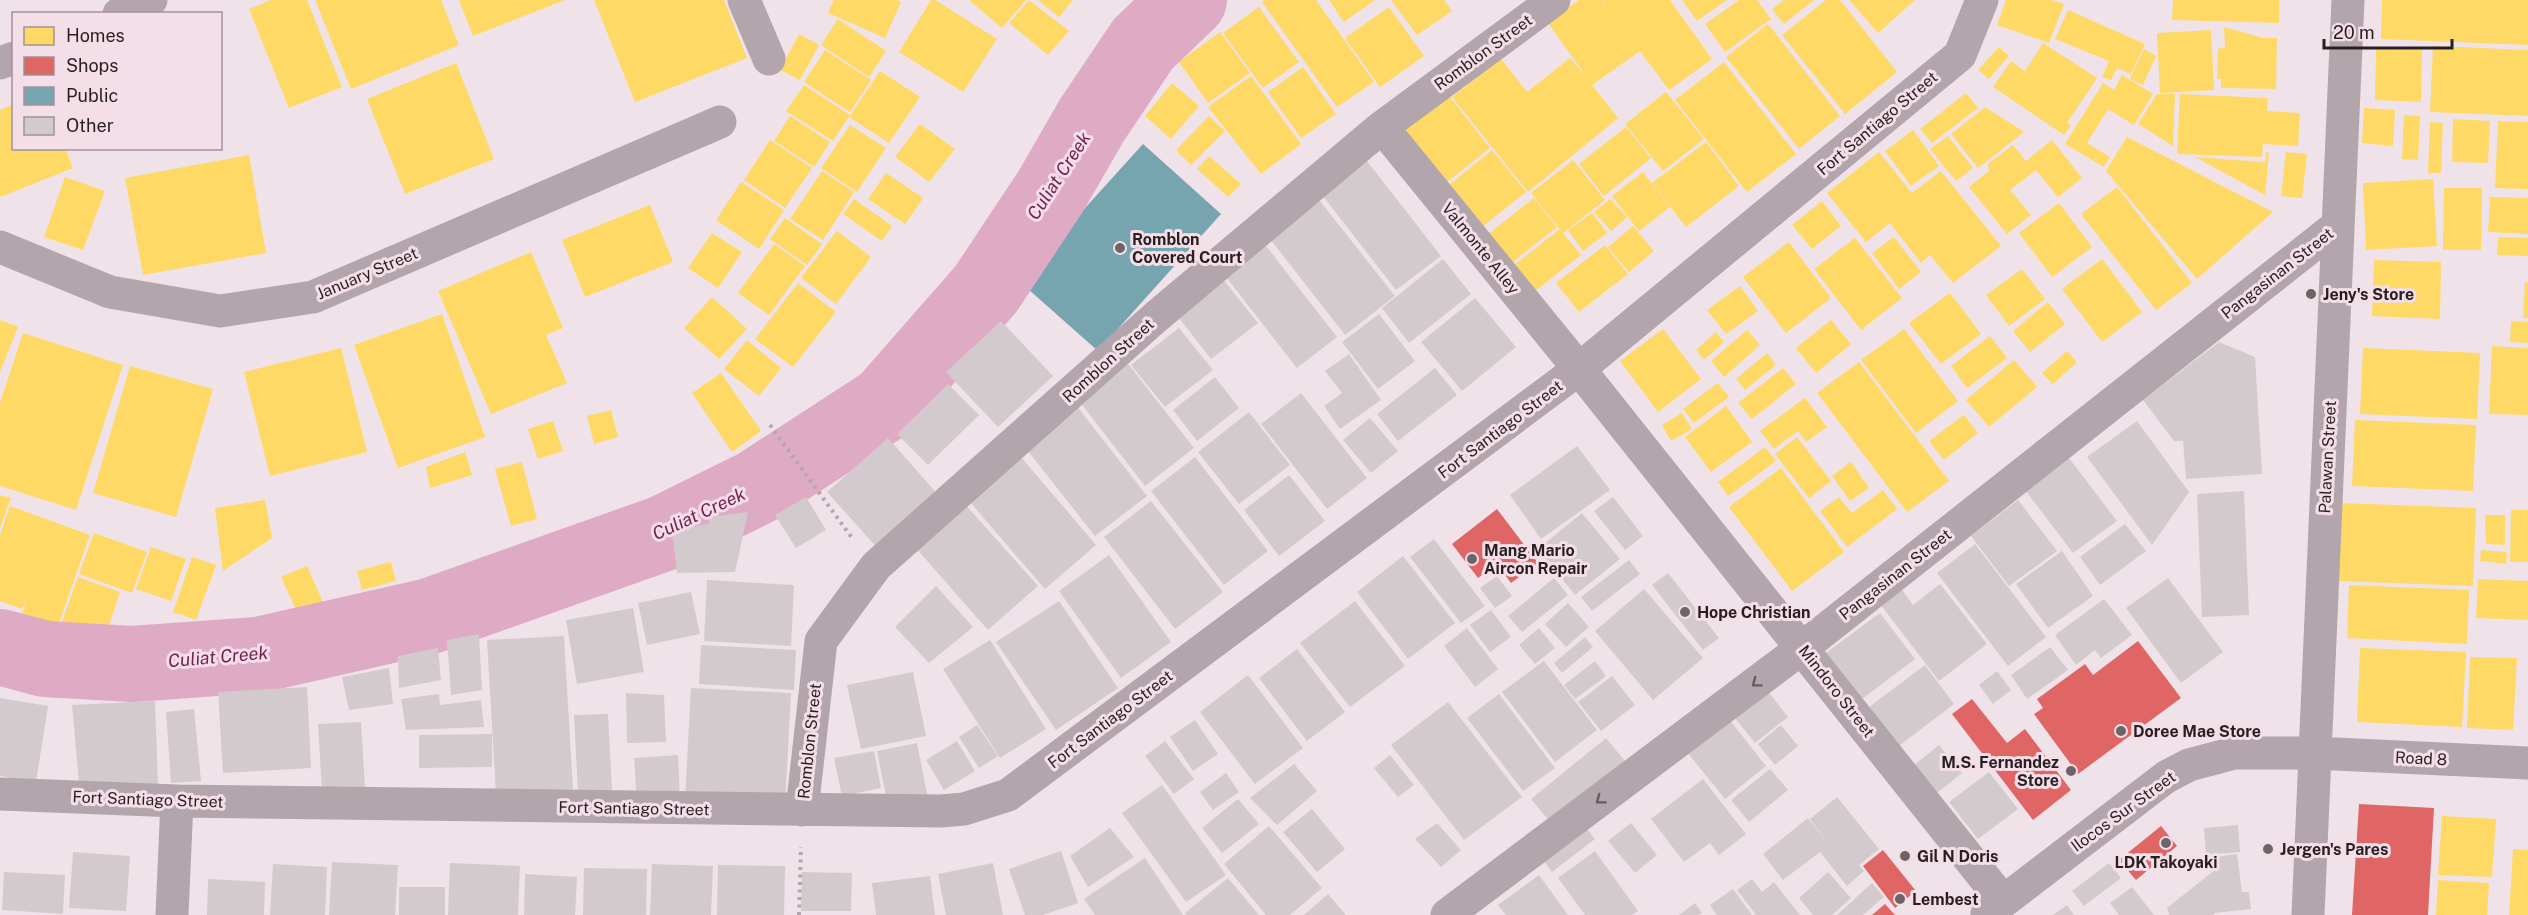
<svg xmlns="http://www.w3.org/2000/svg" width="2528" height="915" viewBox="0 0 2528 915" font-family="'Public Sans',sans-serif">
<rect width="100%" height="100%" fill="#efe3e9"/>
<path fill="#ffd966" d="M271 0H307L342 87 289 108 249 9Z
M315 0H441L459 45 351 89Z
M459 0H565L473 36Z
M594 0H724L747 58 635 102Z
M834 0H897L901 2 885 38 828 13Z
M931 0H935L997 39 963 92 899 52Z
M969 0H1026L1002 28Z
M1029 0 1069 31 1048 55 1009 23Z
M1038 0H1073L1059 17Z
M1265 0H1316L1374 82 1337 107 1262 2Z
M1329 0H1375L1344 22Z
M1391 0H1444L1452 11 1417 35Z
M1579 0H1602L1606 6 1603 0H1670L1712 59 1669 90 1640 51 1592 85 1618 118 1528 192 1452 97 1501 59 1527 92 1570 58 1587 77 1547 22Z
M1682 0H1727L1697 21Z
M1739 0H1757L1771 19 1725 52 1705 24Z
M1784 0H1814L1784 24 1772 9Z
M1826 0H1840L1897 72 1845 114 1782 35Z
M1849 0H1915L1878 33Z
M2006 0H2052L2064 4 2049 43 1997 25Z
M2173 0H2279V23L2172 20Z
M2382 0H2528V45L2381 39Z
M1259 7 1299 62 1263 88 1223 33Z
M1389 7 1424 56 1380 87 1345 38Z
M2068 10 2145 44 2131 74 2117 68 2111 80 2102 77 2109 61 2055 39Z
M838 19 886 51 869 77 821 45Z
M1768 24 1840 116 1799 149 1726 57Z
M2224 27 2263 38H2277L2276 89 2221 88V79H2217L2218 49 2225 47Z
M2211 30 2214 90 2160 93 2157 33Z
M1220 32 1250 73 1208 103 1179 62Z
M799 34 819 45 800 80 780 70Z
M2043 43 2097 78 2067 123 2071 125 2064 135 1993 87 2011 61 2025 71Z
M2433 46 2528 50V116L2430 112Z
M1999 47 2009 56 1989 79 1978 70Z
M2144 49 2156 56 2143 85 2130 79Z
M2376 49 2422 50 2421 102 2375 100Z
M825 50 871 80 850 112 804 82Z
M1724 62 1796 154 1747 192 1675 100Z
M456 63 494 159 405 194 367 99Z
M1303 67 1336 114 1301 138 1268 92Z
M880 71 920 97 889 143 849 117Z
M2122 75 2153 94 2134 125 2108 109 2087 143 2110 157 2104 167 2065 144 2103 83 2114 90Z
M1251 76 1301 144 1261 174 1208 107Z
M1172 83 1199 106 1171 139 1145 116Z
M804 85 850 115 833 141 786 111Z
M1446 92 1490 148 1442 186 1397 131Z
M1666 92 1704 139 1663 171 1625 124Z
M1966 93 1978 108 1932 143 1920 129Z
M2157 94H2175L2173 146 2138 124Z
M2180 94 2268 98 2267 111 2300 113 2298 146 2263 144 2262 157 2177 154Z
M14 104V148H65L73 168 0 197V110Z
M1985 107 2024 132 1978 168 1951 134Z
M2364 108 2395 110 2393 146 2362 143Z
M2404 115 2420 116 2418 160 2402 159Z
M790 116 830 142 814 167 774 141Z
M1209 116 1225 131 1191 165 1176 150Z
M2453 119 2490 121 2488 163 2452 162Z
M2498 121 2528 122V189L2495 188Z
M2430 122 2443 123 2441 173H2428Z
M920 124 955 149 929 182 895 157Z
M850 125 886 148 857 192 821 168Z
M1626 127 1651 158 1604 196 1579 164Z
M1913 130 1939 166 1911 186 1885 151Z
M1948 136 1973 168 1956 181 1930 149Z
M2127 137 2273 212 2197 279 2106 171Z
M770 140 812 168 785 208 744 180Z
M2052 140 2082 178 2058 197 2036 170 2010 190 2031 215 2007 234 1969 187 1989 171 1988 164 2013 145 2026 161Z
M1706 142 1739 186 1686 227 1652 183Z
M1492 150 1526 192 1477 231 1444 189Z
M1879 152 1912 193 1941 171 2001 246 1953 283 1930 255 1921 263 1890 223 1866 242 1827 193Z
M2266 152 2269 153 2265 195 2195 157 2265 162Z
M2286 152 2307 154 2302 198 2281 196Z
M249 155 266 253 143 275 125 178Z
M1209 156 1241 184 1228 197 1197 169Z
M1573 160 1605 200 1563 233 1581 255 1529 296 1509 269 1560 229 1531 193Z
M822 171 854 192 823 240 790 219Z
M1643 172 1670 207 1639 231 1612 196Z
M886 173 923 198 905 224 868 199Z
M65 177 105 191 83 250 44 237Z
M2433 179 2437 246 2366 250 2363 183Z
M741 182 784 210 759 249 716 220Z
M2117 187 2192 283 2156 310 2081 214Z
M2444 188H2482L2481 250H2443Z
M2490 197 2528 198V234L2488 232Z
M1534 198 1557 227 1505 268 1482 239Z
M854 199 892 226 882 241 843 214Z
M1610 199 1627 217 1611 231 1594 212Z
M1822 201 1841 226 1812 249 1792 225Z
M2059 203 2092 247 2052 277 2019 233Z
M650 205 673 262 585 297 562 240Z
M1592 213 1607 233 1583 251 1568 230Z
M785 218 822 244 807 265 770 239Z
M1633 226 1654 251 1629 272 1608 247Z
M837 231 871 257 836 304 801 278Z
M712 233 742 252 718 288 688 268Z
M1894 237 1921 272 1899 289 1872 253Z
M2498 237 2528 238V256L2497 255Z
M1855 238 1902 298 1861 330 1814 269Z
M1789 242 1831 298 1786 333 1743 277Z
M774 244 805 266 769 315 738 293Z
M1605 245 1628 274 1579 312 1556 283Z
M531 252 563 328 546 335 567 383 491 414 438 291Z
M2102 259 2142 312 2102 342 2062 289Z
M2374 260 2441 262 2440 319 2372 316Z
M2022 269 2045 299 2009 326 1986 295Z
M2525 282H2528V318H2523Z
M798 283 836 312 793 367 755 339Z
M1740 286 1758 311 1726 334 1707 310Z
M1950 293 1981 334 1941 364 1909 323Z
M712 297 747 329 719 359 684 328Z
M2048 302 2065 324 2030 352 2013 331Z
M442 314 485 437 398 468 354 345Z
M0 320 18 327 0 372Z
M1831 320 1851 344 1816 373 1796 348Z
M2511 321 2528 322V343L2510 342Z
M1663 329 1701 379 1658 412 1620 361Z
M1904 329 1958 401 1916 433 1861 360Z
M1747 330 1760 345 1724 377 1711 361Z
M1716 332 1724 342 1704 360 1696 350Z
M23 333 123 365 76 510 0 486V403Z
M1990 336 2007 358 1967 388 1951 366Z
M747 340 781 368 759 396 724 369Z
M2492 346 2528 348V415L2489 414Z
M341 348 367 452 270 476 244 372Z
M2363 348 2480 353 2477 419 2360 414Z
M2067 351 2077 362 2053 384 2042 373Z
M1767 353 1776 365 1745 390 1736 379Z
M2014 360 2037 387 1989 427 1966 400Z
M1859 362 1949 481 1907 512 1817 393Z
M130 366 213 389 176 517 93 493Z
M1783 368 1796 384 1752 419 1738 403Z
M721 373 761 431 732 452 692 393Z
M1718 383 1729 397 1694 423 1683 409Z
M1805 398 1827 427 1806 442 1798 431 1774 449 1760 431Z
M1726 406 1752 442 1711 472 1685 437Z
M611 410 618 437 594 444 587 416Z
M1682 413 1692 429 1671 441 1662 425Z
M1964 415 1978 433 1944 460 1929 441Z
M2355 420 2476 425 2473 491 2352 486Z
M553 421 563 451 538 459 528 429Z
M1797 437 1831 481 1809 498 1775 454Z
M1765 447 1776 461 1728 496 1718 482Z
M465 452 472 475 430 488 426 467Z
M522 462 537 519 511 526 495 469Z
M1851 462 1869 488 1850 501 1832 476Z
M1781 468 1844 552 1792 591 1729 507Z
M1883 490 1897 509 1847 547 1820 511 1839 497 1852 513Z
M0 495 11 498 0 528Z
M265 500 272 538 223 571 215 508Z
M2340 503 2476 508 2473 586 2337 581Z
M10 506 90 535 58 626 22 613 27 599 22 609 0 601V535Z
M2511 510H2528V562H2510Z
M2485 515H2505V545L2486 544Z
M94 533 147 552 132 593 79 574Z
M151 547 186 559 171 601 136 589Z
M2481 550 2507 552 2506 564 2480 561Z
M192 557 216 565 196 620 173 612Z
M391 562 396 581 362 590 357 571Z
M307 566 326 609 301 620 281 577Z
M78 577 120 592 103 643 60 627Z
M2478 579 2528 581V620L2476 618Z
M2349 585 2469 590 2467 644 2347 638Z
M2360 648 2466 652 2462 727 2357 722Z
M2470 657 2517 658 2513 730 2467 728Z
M2442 816 2496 819 2492 877 2438 875Z
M2513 849 2528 850V915H2509Z
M2438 880 2489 883 2487 915H2436Z"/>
<path fill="#e06666" d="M1497 509 1538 563 1511 583 1497 564 1478 578 1452 544Z
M2138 641 2181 698 2078 774 2034 714 2043 708 2037 699 2085 664 2093 675Z
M1972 699 2007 743 2025 729 2071 790 2033 820 1952 714Z
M2359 804 2434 808 2428 915H2352Z
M2161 826 2177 846 2136 880 2119 860Z
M1883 850 1916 891 1895 908 1863 866Z
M1885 904 1895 915H1872Z"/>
<path fill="#76a5af" d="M1143 144 1221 214 1098 351 1019 281Z"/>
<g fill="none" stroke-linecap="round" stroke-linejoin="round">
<path stroke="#deaac4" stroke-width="76" d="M0 647 45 659 132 664 258 655 430 616 664 533 757 487 886 403 986 289 1051 191 1092 120 1143 44 1189 0"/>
</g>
<path fill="#d3cace" d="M1363 156 1441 256 1396 290 1319 191Z
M1312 191 1395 296 1345 335 1263 230Z
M1259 237 1337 337 1297 368 1219 268Z
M1443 259 1471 294 1409 343 1382 308Z
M1218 273 1258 323 1211 359 1172 309Z
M1475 298 1516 347 1462 391 1421 342Z
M1379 314 1415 361 1378 389 1342 342Z
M1001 321 1053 376 998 427 946 372Z
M1179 328 1213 370 1165 407 1131 365Z
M2219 342 2255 357 2262 474 2186 479 2183 441H2174L2143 400Z
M1349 354 1381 400 1340 429 1324 406 1342 393 1325 371Z
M1125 360 1194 448 1145 486 1076 397Z
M1435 368 1457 395 1398 441 1377 414Z
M1215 377 1239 408 1197 441 1173 410Z
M948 384 979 415 928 465 897 434Z
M1301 393 1367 478 1327 509 1261 424Z
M1076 405 1147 496 1095 536 1024 446Z
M1249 412 1290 465 1239 504 1198 452Z
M1370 418 1398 451 1371 473 1343 440Z
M2137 421 2189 492 2152 545 2087 457Z
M888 438 941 498 880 551 827 492Z
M1577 446 1610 490 1541 539 1510 495Z
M1021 457 1096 545 1045 589 969 501Z
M1195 457 1268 551 1224 585 1151 491Z
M2069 458 2117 521 2073 553 2025 490Z
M1289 475 1325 521 1279 556 1244 510Z
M2244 491 2249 615 2202 617 2197 494Z
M806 497 826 530 796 548 775 515Z
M1613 497 1643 536 1625 550 1594 511Z
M2018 500 2057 551 2009 586 1971 536Z
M1151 501 1223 592 1175 629 1104 537Z
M963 502 1038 586 988 630 914 546Z
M748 512 735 572 677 573 672 529 709 524V517Z
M1582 513 1620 559 1575 595 1538 549Z
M2125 524 2146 551 2100 585 2080 557Z
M1434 539 1485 606 1461 623 1410 557Z
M1975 544 2046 637 2008 666 1937 573Z
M2062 551 2093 596 2048 628 2016 584Z
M1109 555 1171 642 1121 678 1059 591Z
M1403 556 1455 623 1408 659 1357 592Z
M1629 560 1640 574 1592 611 1581 597Z
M1668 573 1719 638 1703 650 1652 585Z
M1497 576 1512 596 1495 608 1480 588Z
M1554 578 1568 595 1522 632 1508 616Z
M2168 578 2223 652 2181 683 2126 608Z
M707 580 794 585 791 646 704 641Z
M1898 584 1913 605 1940 584 1987 644 1939 681 1877 600Z
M936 586 973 627 929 663 895 627Z
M1644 589 1703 658 1653 700 1595 631Z
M691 592 700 634 647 645 638 603Z
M2104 599 2132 635 2101 658 2095 650 2076 665 2055 635Z
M1059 601 1118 688 1056 730 996 642Z
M1355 601 1405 666 1350 707 1300 643Z
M1568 603 1589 627 1566 647 1545 624Z
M633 608 644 672 577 684 566 620Z
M1491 610 1511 637 1490 652 1470 625Z
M1880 613 1915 659 1854 705 1819 658Z
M1467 628 1498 669 1475 687 1444 646Z
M1539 628 1555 648 1535 664 1519 645Z
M479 634 482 690 451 695 447 640Z
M564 636 573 789 496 794 487 640Z
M1585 637 1593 647 1562 673 1554 663Z
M990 640 1046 729 1000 758 943 669Z
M701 645 796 650 794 690 699 684Z
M2050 647 2068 670 2027 699 2011 675Z
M438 648 441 680 399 688 398 656Z
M1297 649 1345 712 1307 741 1259 678Z
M1544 661 1597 730 1555 762 1502 692Z
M1595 661 1606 676 1575 699 1564 685Z
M1925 665 1954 704 1891 752 1861 713Z
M389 668 393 704 349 710 342 677Z
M1997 671 2011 690 1993 704 1979 685Z
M913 672 926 736 861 749 847 685Z
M1248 675 1303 748 1255 784 1200 712Z
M1612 676 1635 705 1601 731 1578 702Z
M1763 685 1788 717 1755 743 1730 712Z
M307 687 311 768 223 773 218 692Z
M691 688 791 693 785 804 685 799Z
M626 693 664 695 666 742 627 743Z
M439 694 440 705 481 700 484 727 406 730 401 699Z
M1499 694 1555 768 1523 791 1467 718Z
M0 698 48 706 36 782 0 776Z
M155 701 158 785 79 783 72 705Z
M1448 702 1522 797 1464 840 1391 745Z
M194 709 201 781 171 783 166 712Z
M608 714 612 790 578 792 574 715Z
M1729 719 1766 766 1725 799 1687 752Z
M1195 720 1218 754 1193 771 1170 737Z
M361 722 365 788 322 791 318 724Z
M977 725 998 756 979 768 959 737Z
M1781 725 1798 746 1775 765 1758 744Z
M492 734V767L419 768V735Z
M1606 738 1625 761 1550 822 1531 799Z
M957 741 975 771 944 790 926 760Z
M1165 741 1194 779 1174 794 1145 756Z
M917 743 928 798 888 806 877 751Z
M1939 745 1962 773 1937 793 1914 765Z
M874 751 881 788 842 796 834 758Z
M678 755 680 800 637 802 634 758Z
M1390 755 1414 785 1398 797 1374 768Z
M1294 764 1317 791 1277 825 1250 798Z
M1770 769 1788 790 1749 822 1731 800Z
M1989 772 2018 809 1978 839 1949 802Z
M1226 773 1239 792 1213 810 1200 792Z
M1703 779 1746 834 1719 855 1710 843 1684 862 1651 819Z
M1162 785 1226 875 1186 902 1122 813Z
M1837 797 1879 849 1859 865 1864 871 1847 886 1820 852 1783 880 1763 854 1808 818 1829 845 1810 819Z
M1238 799 1259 824 1222 853 1202 828Z
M1312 809 1345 849 1317 872 1283 832Z
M1437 823 1461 850 1441 867 1415 839Z
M1631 823 1657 855 1635 873 1608 841Z
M1583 824 1595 839 1552 872 1540 856Z
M2238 825 2240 852 2206 855 2204 828Z
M1269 826 1322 888 1290 915H1266L1224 864Z
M1110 828 1134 857 1088 887 1070 856Z
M1061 851 1078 903 1043 915H1025L1009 869Z
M1595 851 1638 911 1632 915H1585L1558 878Z
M73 852 130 856 126 911 69 908Z
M2237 854 2242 892H2249L2251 909 2214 913V915H2169L2167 908 2216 869 2215 857Z
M1145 858 1183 915H1095L1084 899Z
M332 862 398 865 395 915H329Z
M450 863 520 866 518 915H448Z
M993 863 1003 915H946L938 874Z
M2109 863 2121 878 2084 906 2072 891Z
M273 864 327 867 325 915H270Z
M652 864 713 866 711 915H650Z
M718 865 785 866 784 915H717Z
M584 868 647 869 646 915H583Z
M4 872 65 875 63 914 2 910Z
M802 872 852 873 851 911H801Z
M1828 872 1851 898 1832 915H1813L1799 898Z
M525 874 577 877 575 915H524Z
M1539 875 1568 915H1506L1498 905Z
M930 876 935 915H876L872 883Z
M1228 878 1259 915H1187L1185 913Z
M208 879 265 882 264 915H207Z
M1752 879 1762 892 1774 882 1800 915H1756L1737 890Z
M1872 883 1884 897 1863 915H1837Z
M399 887H445V915H399Z
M2132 887 2154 915H2119L2110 903Z
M1733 889 1752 915H1717L1710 905Z
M1328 894 1346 915H1304Z
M1695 903 1702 913 1699 915H1679Z
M2067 905 2074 915H2053Z"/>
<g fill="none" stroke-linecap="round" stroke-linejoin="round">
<path stroke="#b1a7ac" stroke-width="4" stroke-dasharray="3 4.5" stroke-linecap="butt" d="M770 425 852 538
M799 915 801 847"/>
<path stroke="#b2a6ac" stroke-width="33" d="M744 0 769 59
M119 14 151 0
M0 63 14 58
M1382 127 1579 369 2003 901
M0 247 110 292 220 311 313 297 720 122
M0 794 177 801 941 811 964 809 1008 795 1579 369 1960 55 1982 0
M802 810 821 641 876 566 1157 316 1382 127 1554 0
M1987 914 2166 777 2189 765 2234 753H2314L2528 763
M172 915 177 801
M1447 915 1802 648 2337 226
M2308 915 2348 0"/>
</g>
<defs><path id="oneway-chevron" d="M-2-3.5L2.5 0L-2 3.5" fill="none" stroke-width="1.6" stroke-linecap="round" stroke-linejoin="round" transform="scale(1.5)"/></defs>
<g stroke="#665c60">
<use href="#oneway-chevron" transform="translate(1756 683) rotate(143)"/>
<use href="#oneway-chevron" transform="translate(1600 800) rotate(143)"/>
</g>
<g fill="#6d6468" stroke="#f4dee8" stroke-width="2">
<circle cx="1120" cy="248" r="6"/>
<circle cx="2311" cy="294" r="6"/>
<circle cx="1472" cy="559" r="6"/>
<circle cx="1685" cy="612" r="6"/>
<circle cx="2121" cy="731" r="6"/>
<circle cx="2071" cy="771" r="6"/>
<circle cx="2166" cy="843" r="6"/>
<circle cx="2268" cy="849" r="6"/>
<circle cx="1905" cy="856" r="6"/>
<circle cx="1900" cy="899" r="6"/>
</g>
<g text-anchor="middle" stroke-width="6" stroke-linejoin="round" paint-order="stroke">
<g font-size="16" fill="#271f22" stroke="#f4dee8">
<text transform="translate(1483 52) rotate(-36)" y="6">Romblon Street</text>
<text transform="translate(1877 123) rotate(-40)" y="6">Fort Santiago Street</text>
<text transform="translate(1481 248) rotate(51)" y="6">Valmonte Alley</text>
<text transform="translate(367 273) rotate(-23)" y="6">January Street</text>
<text transform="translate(2277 273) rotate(-38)" y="6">Pangasinan Street</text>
<text transform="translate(1108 360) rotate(-42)" y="6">Romblon Street</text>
<text transform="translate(1500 429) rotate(-37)" y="6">Fort Santiago Street</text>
<text transform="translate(2327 457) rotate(-87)" y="6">Palawan Street</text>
<text transform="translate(1895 574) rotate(-38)" y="6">Pangasinan Street</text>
<text transform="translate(1837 691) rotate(52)" y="6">Mindoro Street</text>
<text transform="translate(1110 719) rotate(-37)" y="6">Fort Santiago Street</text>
<text transform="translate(809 741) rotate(-84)" y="6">Romblon Street</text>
<text transform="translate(2421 758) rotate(3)" y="6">Road 8</text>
<text transform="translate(148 799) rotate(2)" y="6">Fort Santiago Street</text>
<text transform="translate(634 808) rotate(1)" y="6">Fort Santiago Street</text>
<text transform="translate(2123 811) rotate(-36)" y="6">Ilocos Sur Street</text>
</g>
<g font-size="16" font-weight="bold" fill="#271f22" stroke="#f4dee8" text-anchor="start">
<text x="1132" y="245">Romblon<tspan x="1132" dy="18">Covered Court</tspan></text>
<text x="2323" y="300">Jeny's Store</text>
<text x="1484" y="556">Mang Mario<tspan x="1484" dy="18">Aircon Repair</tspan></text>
<text x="1697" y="618">Hope Christian</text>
<text x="2133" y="737">Doree Mae Store</text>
<text x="2059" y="768" text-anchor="end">M.S. Fernandez<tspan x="2059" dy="18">Store</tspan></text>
<text x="2280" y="855">Jergen's Pares</text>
<text x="1917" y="862">Gil N Doris</text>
<text x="2166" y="868" text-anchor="middle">LDK Takoyaki</text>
<text x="1912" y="905">Lembest</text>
</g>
<g font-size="18" font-style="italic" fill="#732151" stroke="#f4dee8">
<text transform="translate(1059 176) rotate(-57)" y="6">Culiat Creek</text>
<text transform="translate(699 514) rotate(-25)" y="6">Culiat Creek</text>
<text transform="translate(218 657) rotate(-5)" y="6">Culiat Creek</text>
</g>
</g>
<rect x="12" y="12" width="210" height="138" fill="#f4dee8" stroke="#a29299" stroke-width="1.5"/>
<rect x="24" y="27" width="30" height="18" fill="#ffd966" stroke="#a29299" stroke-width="1.5"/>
<text x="66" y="42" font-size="18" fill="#271f22">Homes</text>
<rect x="24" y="57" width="30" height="18" fill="#e06666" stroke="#a29299" stroke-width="1.5"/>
<text x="66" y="72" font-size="18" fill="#271f22">Shops</text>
<rect x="24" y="87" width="30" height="18" fill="#76a5af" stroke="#a29299" stroke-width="1.5"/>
<text x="66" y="102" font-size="18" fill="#271f22">Public</text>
<rect x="24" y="117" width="30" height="18" fill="#d3cace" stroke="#a29299" stroke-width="1.5"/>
<text x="66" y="132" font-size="18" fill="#271f22">Other</text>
<path d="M2324 39v9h128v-9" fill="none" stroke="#271f22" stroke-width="3"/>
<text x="2333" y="39" font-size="18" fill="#271f22" stroke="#f4dee8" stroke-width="4.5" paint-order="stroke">20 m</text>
</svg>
